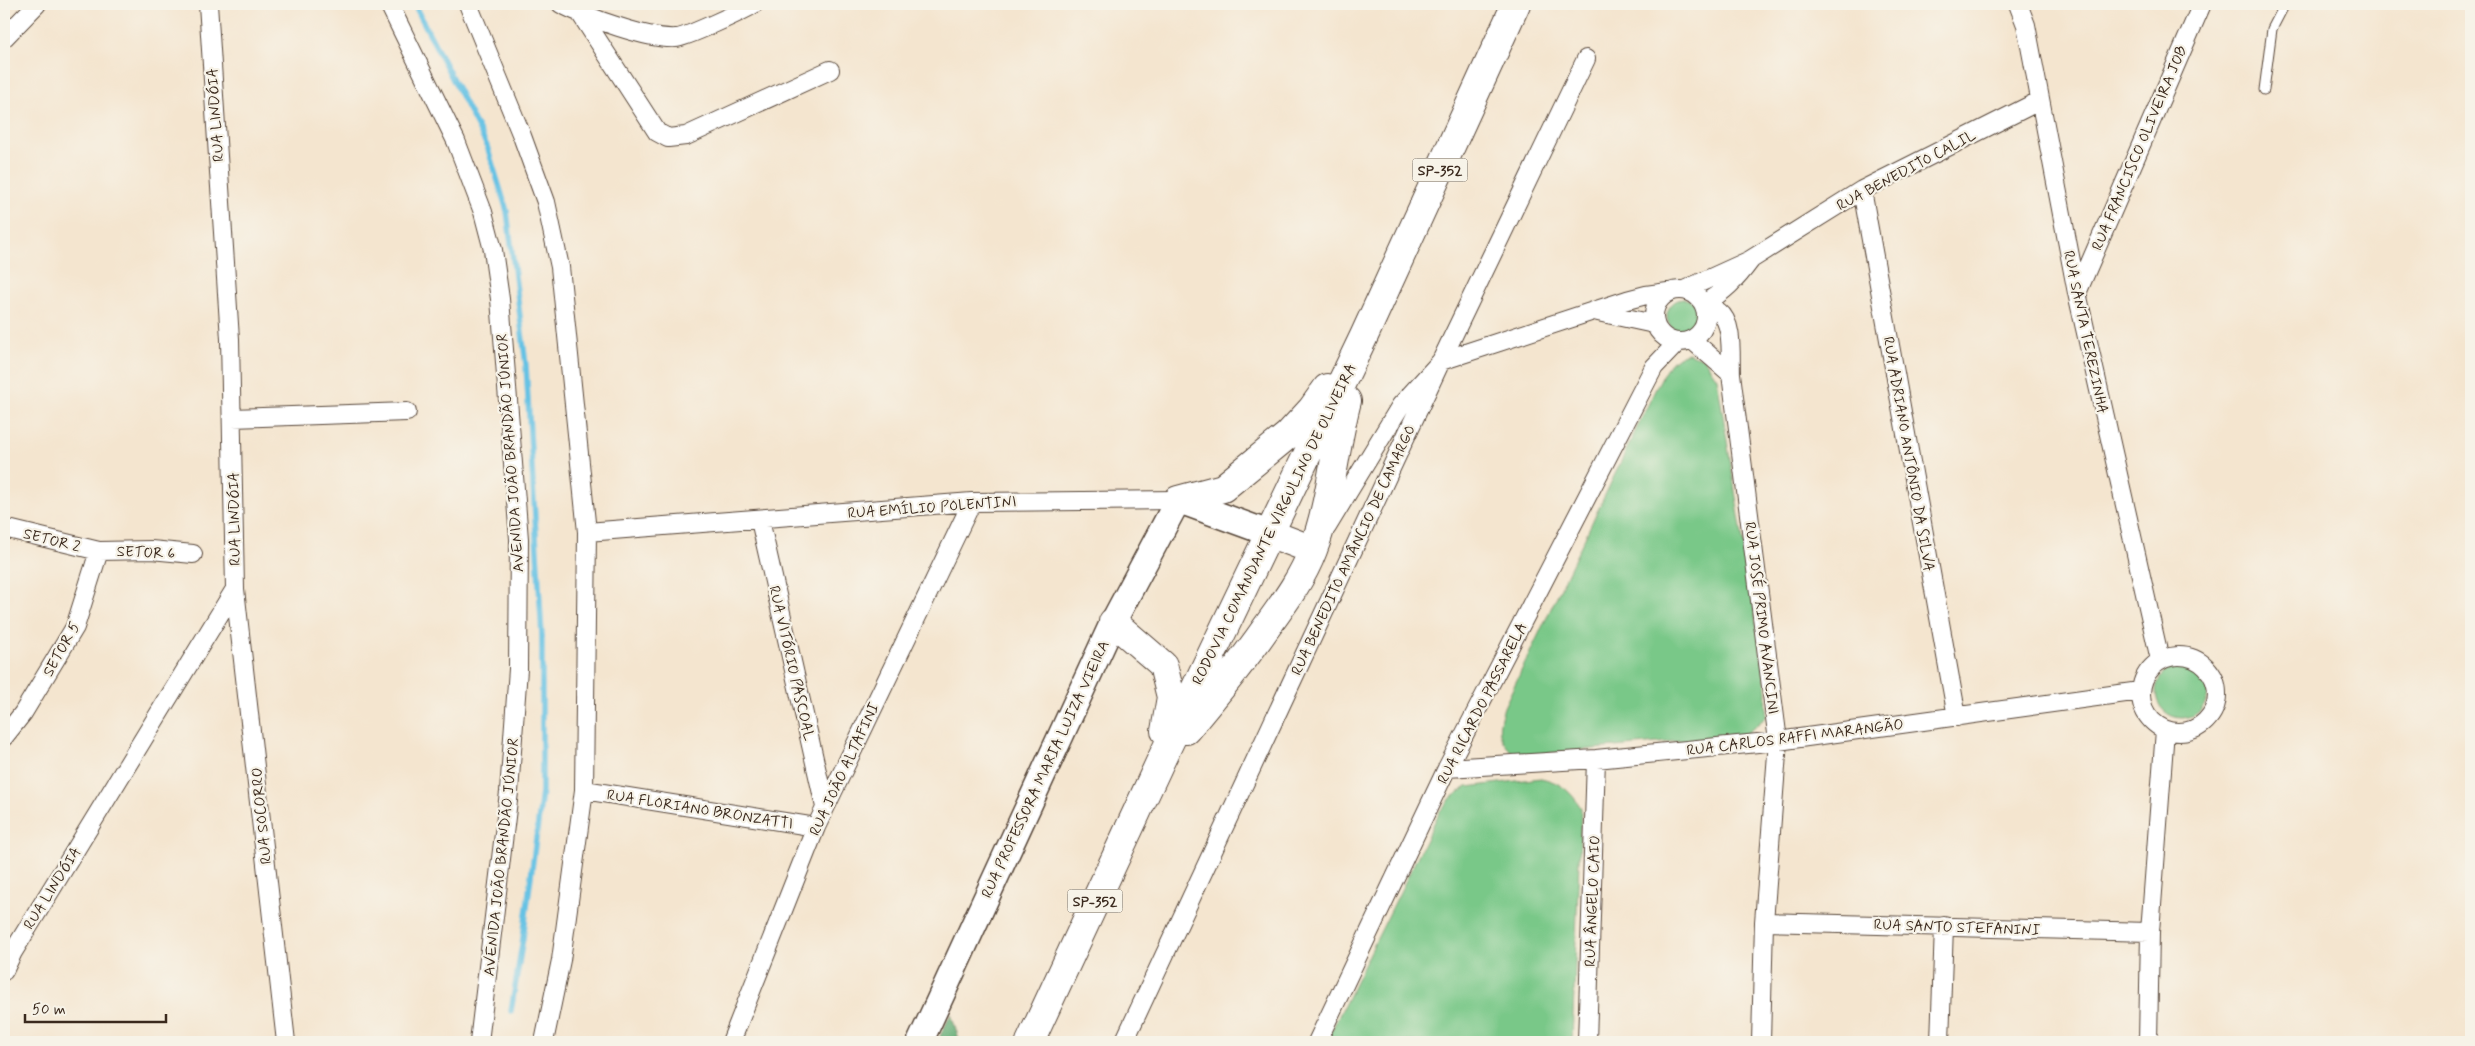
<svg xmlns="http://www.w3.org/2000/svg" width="2475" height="1046" viewBox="0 0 2475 1046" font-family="Mynerve,sans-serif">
<rect width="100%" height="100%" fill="#f7f3e8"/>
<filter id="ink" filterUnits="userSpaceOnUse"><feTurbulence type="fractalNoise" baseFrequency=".02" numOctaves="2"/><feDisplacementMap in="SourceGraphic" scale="10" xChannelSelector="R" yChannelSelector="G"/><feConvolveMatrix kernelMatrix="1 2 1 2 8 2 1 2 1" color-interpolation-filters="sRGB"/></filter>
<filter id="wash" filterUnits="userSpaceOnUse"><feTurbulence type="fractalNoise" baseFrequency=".0096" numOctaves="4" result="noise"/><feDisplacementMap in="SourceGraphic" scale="20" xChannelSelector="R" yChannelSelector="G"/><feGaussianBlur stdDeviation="1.12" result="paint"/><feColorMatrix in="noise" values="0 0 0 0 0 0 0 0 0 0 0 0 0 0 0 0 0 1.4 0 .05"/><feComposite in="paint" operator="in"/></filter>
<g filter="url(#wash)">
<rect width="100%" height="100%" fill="#f4e5cf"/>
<path fill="#79c888" stroke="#5a7953" d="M1667 316a17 17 0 1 1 34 0a17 17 0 1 1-34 0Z
M1688 353 1704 359 1717 378 1767 691 1766 717 1745 735 1516 756C1498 739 1496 732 1504 707L1657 386C1665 371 1670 358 1688 353Z
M2156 692a26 26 0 1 1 52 0a26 26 0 1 1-52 0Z
M1541 778C1560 782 1571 791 1581 808L1572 1042H1326L1440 811 1452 797 1467 787Z"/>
<path fill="#62ac74" stroke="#4e6b49" d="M951 1014 960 1042H937Z"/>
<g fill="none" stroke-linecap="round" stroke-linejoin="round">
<path stroke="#66c2e4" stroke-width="5.5" d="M414 4 487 146 507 211 526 365 542 636V792L523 938 511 1011"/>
</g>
</g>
<g filter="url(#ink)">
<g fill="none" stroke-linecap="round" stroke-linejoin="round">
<defs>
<path id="lane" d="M2264 90 2272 29 2285 4"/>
<path id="street" d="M208 4 230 339 235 589 286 1042
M389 4 456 141 483 212 493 250 500 299 519 539 518 669 509 792 479 1042
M468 4 522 136 546 202 560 267 587 532 584 790 561 960 544 1042
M561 4C587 17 648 40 676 38 685 38 745 10 754 4
M2018 4 2026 25 2077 293 2160 660
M580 13 657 132 668 138 686 136 830 70
M4 38 37 4
M1862 190 1957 717
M1654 316a26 26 0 1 1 52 0a26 26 0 1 1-52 0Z
M1684 290 1750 260 1862 190 2039 101
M2077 293 2202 4
M1703 304C1724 292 1736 280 1750 261
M1704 305C1709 307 1715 309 1719 312 1734 323 1730 357 1731 374L1778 741 1764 922 1761 1042
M1598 312 1654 324
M1692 340 1731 374
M232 418 407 412
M760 520 825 807
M1327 527 1401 405 1441 361 1627 300 1646 295 1668 292
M4 528 99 551 151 550 193 554
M587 532 972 502 1178 500
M2141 694a38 38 0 1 1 76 0a38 38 0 1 1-76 0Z
M4 737 23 713 75 627 99 551
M1447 768 1596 759 1778 741 2140 691
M584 790 816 827
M1764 922 2150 932
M4 971 13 952 235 589
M731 1042 816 827 972 502
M1124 1042 1441 361 1586 59
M1317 1042 1447 768 1654 367 1677 343
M1587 1042 1596 759
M1940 1042 1944 926
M2148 1042 2150 932 2165 730"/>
<path id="secondary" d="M920 1042 1113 622 1178 500 1271 534"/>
<path id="highway" d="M1178 500 1223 488 1288 435 1312 409 1327 388
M1271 534 1313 550
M1113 622 1163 665 1171 697 1165 731
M1186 730C1214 697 1241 664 1266 628 1284 603 1302 579 1313 550 1331 503 1334 450 1347 401
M1030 1042 1161 760 1364 336 1516 4"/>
</defs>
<use href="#lane" stroke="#574639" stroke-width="11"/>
<use href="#street" stroke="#574639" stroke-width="20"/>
<use href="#secondary" stroke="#574639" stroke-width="28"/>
<use href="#highway" stroke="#574639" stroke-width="30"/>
<use href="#lane" stroke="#fff" stroke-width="9"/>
<use href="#street" stroke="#fff" stroke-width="18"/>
<use href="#secondary" stroke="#fff" stroke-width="25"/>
<use href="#highway" stroke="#fff" stroke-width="28"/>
</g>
</g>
<g text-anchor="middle" stroke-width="4.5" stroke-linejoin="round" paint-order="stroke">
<g fill="#f7f3e8" stroke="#73665b" stroke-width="1">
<rect x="1412.5" y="158.5" width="55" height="23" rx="4"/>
<rect x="1067.5" y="889.5" width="55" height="23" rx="4"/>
</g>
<g font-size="14" font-weight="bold" fill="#3b2a1e">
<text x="1440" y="175">SP-352</text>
<text x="1095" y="906">SP-352</text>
</g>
<g font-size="15" fill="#3b2a1e" stroke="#f7f3e8">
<text transform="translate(215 115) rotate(-94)" y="5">RUA LINDÓIA</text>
<text transform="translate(2139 148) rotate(-67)" y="5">RUA FRANCISCO OLIVEIRA JOB</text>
<text transform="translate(1906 170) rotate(-28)" y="5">RUA BENEDITO CALIL</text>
<text transform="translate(2086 332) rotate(78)" y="5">RUA SANTA TEREZINHA</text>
<text transform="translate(510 453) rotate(-94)" y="5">AVENIDA JOÃO BRANDÃO JÚNIOR</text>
<text transform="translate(1909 454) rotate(80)" y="5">RUA ADRIANO ANTÔNIO DA SILVA</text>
<text transform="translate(932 507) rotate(-4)" y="5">RUA EMÍLIO POLENTINI</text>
<text transform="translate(234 519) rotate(-91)" y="5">RUA LINDÓIA</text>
<text transform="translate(1274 524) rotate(-64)" y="5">RODOVIA COMANDANTE VIRGULINO DE OLIVEIRA</text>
<text transform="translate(52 540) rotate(14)" y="5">SETOR 2</text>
<text transform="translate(1353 550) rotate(-65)" y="5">RUA BENEDITO AMÂNCIO DE CAMARGO</text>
<text transform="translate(146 552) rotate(2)" y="5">SETOR 6</text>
<text transform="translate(1762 618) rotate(83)" y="5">RUA JOSÉ PRIMO AVANCINI</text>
<text transform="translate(61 649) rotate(-61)" y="5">SETOR 5</text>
<text transform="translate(792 663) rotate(77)" y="5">RUA VITÓRIO PASCOAL</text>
<text transform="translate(1482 703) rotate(-63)" y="5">RUA RICARDO PASSARELA</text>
<text transform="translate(1795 737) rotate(-7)" y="5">RUA CARLOS RAFFI MARANGÃO</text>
<text transform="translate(844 769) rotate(-65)" y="5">RUA JOÃO ALTAFINI</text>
<text transform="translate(1045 769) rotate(-65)" y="5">RUA PROFESSORA MARIA LUIZA VIEIRA</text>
<text transform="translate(700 809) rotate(9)" y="5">RUA FLORIANO BRONZATTI</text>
<text transform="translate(261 816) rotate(-96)" y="5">RUA SOCORRO</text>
<text transform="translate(501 857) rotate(-84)" y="5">AVENIDA JOÃO BRANDÃO JÚNIOR</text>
<text transform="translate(52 888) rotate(-58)" y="5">RUA LINDÓIA</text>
<text transform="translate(1592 901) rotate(-88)" y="5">RUA ÂNGELO CAIO</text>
<text transform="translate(1957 927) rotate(2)" y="5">RUA SANTO STEFANINI</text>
</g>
</g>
<rect width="2475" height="1046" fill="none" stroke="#f7f3e8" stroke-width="20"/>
<path d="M25 1014v8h141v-8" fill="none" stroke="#3b2a1e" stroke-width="2.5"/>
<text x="32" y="1014" font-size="15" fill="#3b2a1e" stroke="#f7f3e8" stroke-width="4" paint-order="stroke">50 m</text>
</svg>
